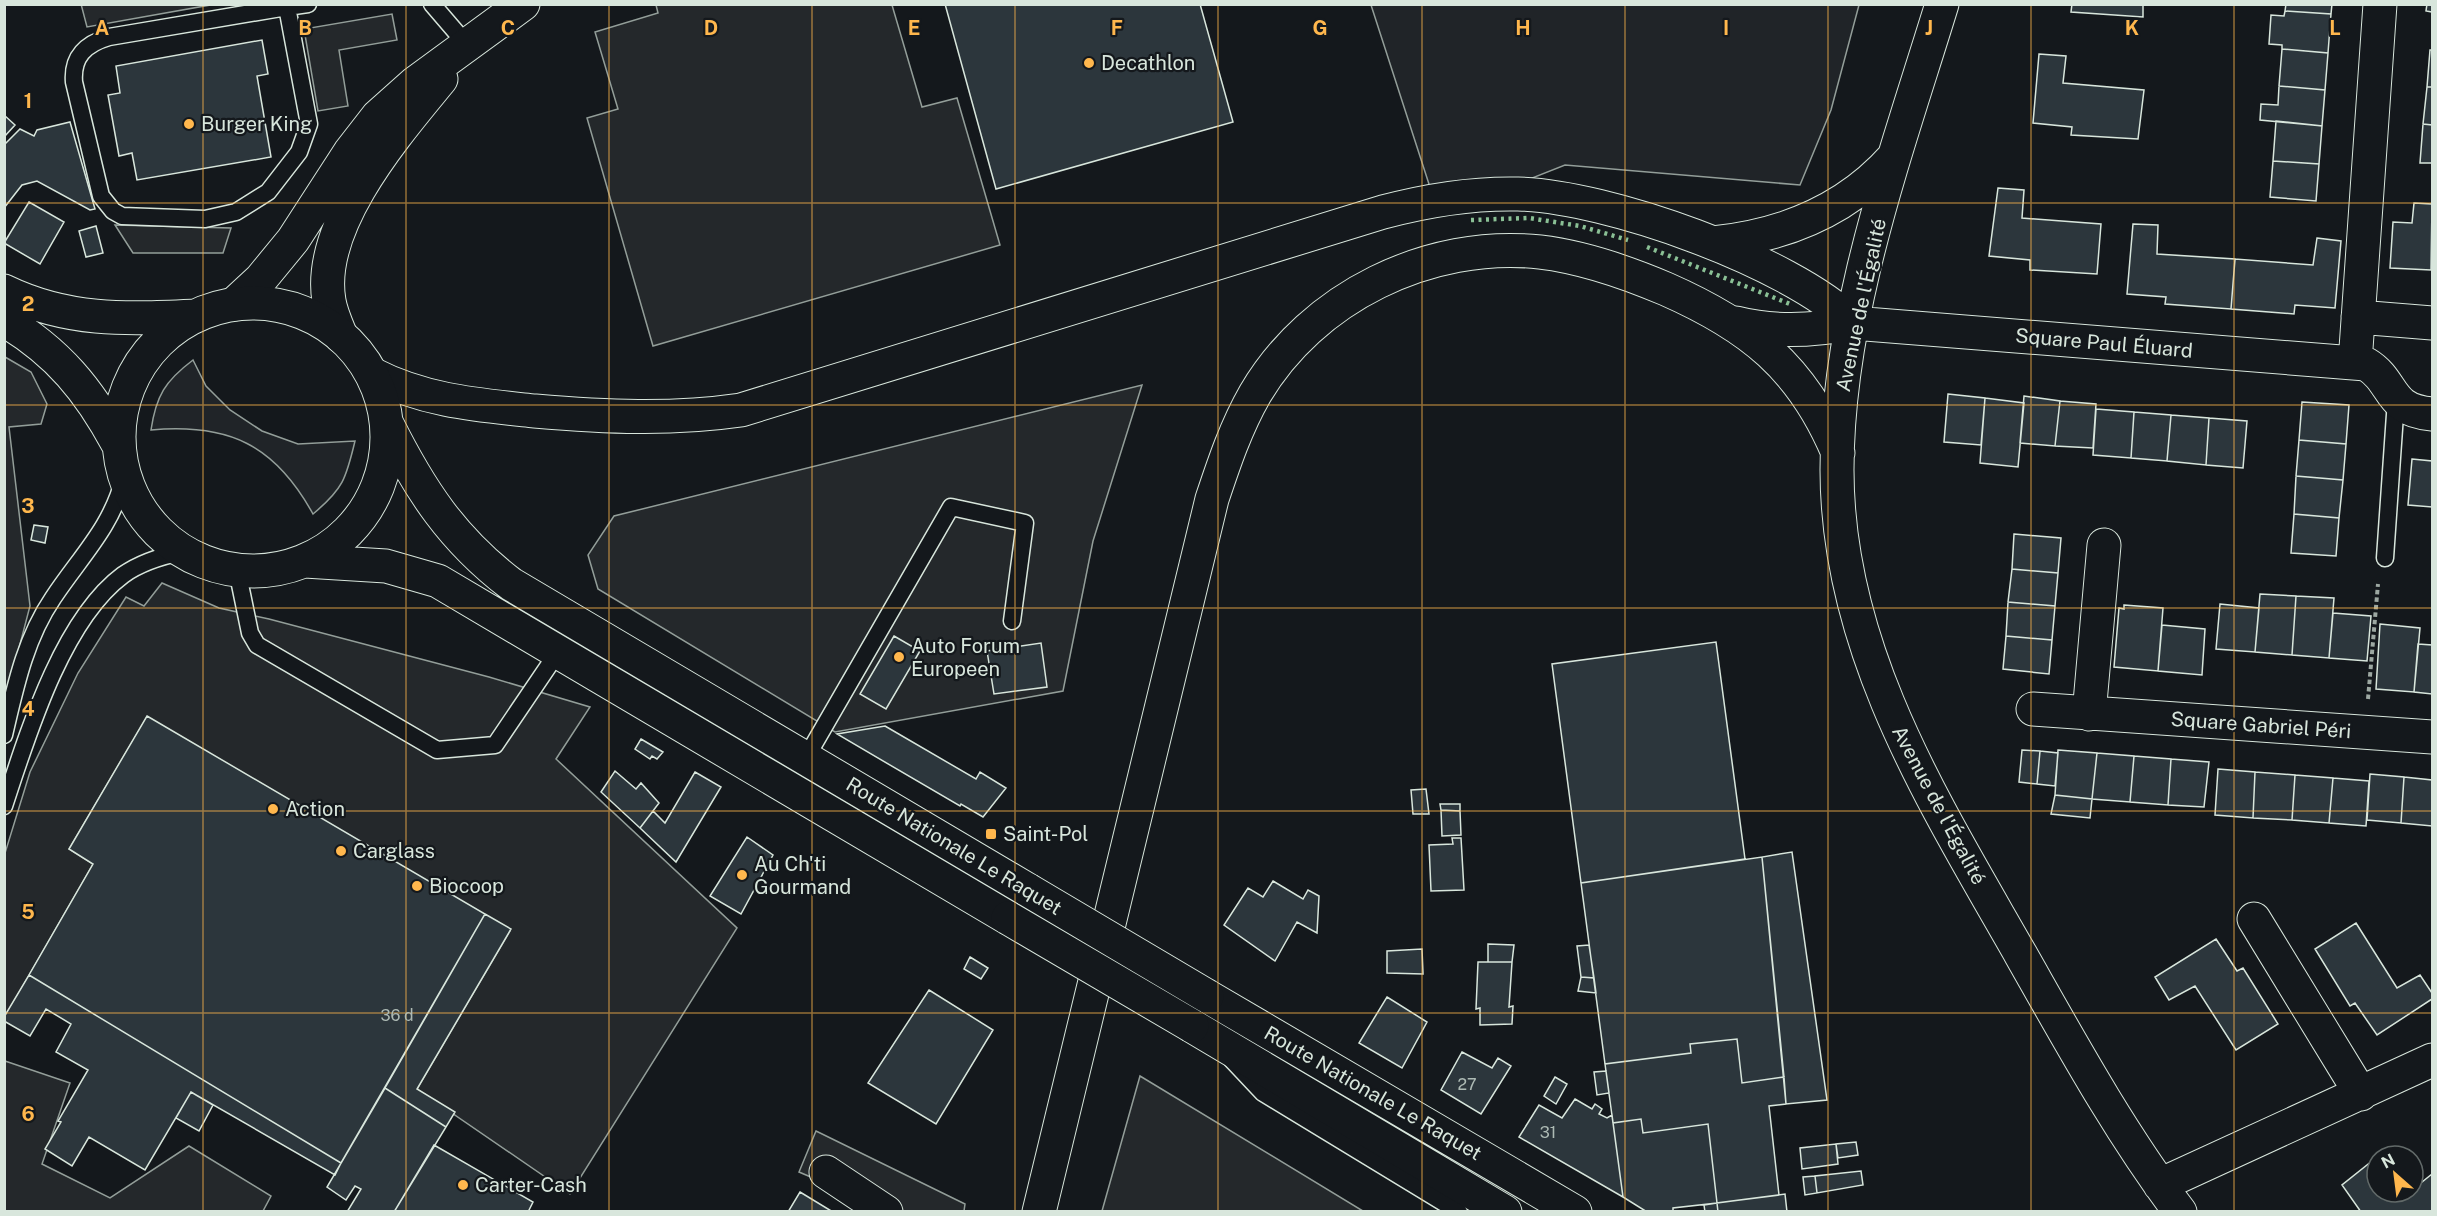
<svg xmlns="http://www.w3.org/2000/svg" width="2437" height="1216" viewBox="0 0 2437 1216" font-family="'Public Sans',sans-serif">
<rect width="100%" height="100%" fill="#14181c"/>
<path fill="#202428" stroke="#939e99" stroke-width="1.5" d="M1371 5H1859L1831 110 1800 185 1565 165 1439 215Z
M193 360 206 386 230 410 262 431 298 444 355 441C346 479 343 489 313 514 275 445 229 423 151 430 156 396 165 381 193 360Z"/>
<path fill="#24282b" stroke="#939e99" stroke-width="1.5" d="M81 4H210V5L87 27Z
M656 5H892L922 107 957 98 1000 245 653 346 587 118 618 109 595 32 658 13Z
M392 14 397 40 339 50 348 106 318 111 304 29Z
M115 225 231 228 223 253H133Z
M5 357 31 372 47 404 41 424 9 427 30 606 5 702Z
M1142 385 1093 541 1063 691 835 732 598 589 588 555 614 516Z
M162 583 219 608 269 619 489 677 590 707 556 759 737 928 570 1194 417 1089 510 931 147 717 69 849 93 864 5 1017V853L30 772 78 673 126 597 144 606Z
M5 1061 70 1083 42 1164 110 1198 189 1146 271 1196 263 1211 5 1212Z
M1140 1076 1363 1211H1102Z
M816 1131 965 1204 964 1211H891L799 1172Z"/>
<path fill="#2c363c" stroke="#d8e6dc" stroke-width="1.5" d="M945 4H1200L1233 122 996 189Z
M2072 4H2143V17L2071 12Z
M2286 4H2332L2331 14 2285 11Z
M2427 4H2432V12L2426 11Z
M2285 11 2331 14 2328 53 2282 49V45L2269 44 2271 15 2284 16Z
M262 40 268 74 257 76 271 157 137 180 132 153 119 156 108 95 120 93 116 66Z
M2282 49 2328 53 2325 90 2279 86Z
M2430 50H2432V87H2427Z
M2039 54 2066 56 2063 83 2144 90 2138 139 2071 135 2072 127 2033 123Z
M2279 86 2325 90 2322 126 2260 120 2261 104 2278 105Z
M2427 87H2432V125L2423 124Z
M4 115 15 125 4 137Z
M2276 121 2322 126 2319 164 2273 161Z
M70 122 95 209 90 210 37 181 22 185 4 208V145L20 129 34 136 37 130Z
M2423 124 2432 125V163H2420Z
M2273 161 2319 164 2316 201 2270 197Z
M1998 188 2024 190 2022 218 2101 224 2097 274 2030 270V260L1989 256Z
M29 202 64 222 40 264 4 243Z
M2414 203 2432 204 2431 270 2390 268 2393 222 2412 223Z
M2133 224 2158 225 2157 254 2235 259 2231 309 2165 304 2166 297 2127 294Z
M96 226 103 253 86 257 79 231Z
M2317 238 2341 241 2335 308 2295 305 2294 314 2231 309 2235 259 2313 265Z
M1948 394 1985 398 1981 445 1944 442Z
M2024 396 2060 401 2055 446 2020 443Z
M1985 398 2024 403 2018 467 1980 463Z
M2060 401 2096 404 2093 448 2055 446Z
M2302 402 2349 405 2346 444 2299 440Z
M2096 409 2134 412 2131 458 2093 455Z
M2134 412 2171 415 2167 461 2131 458Z
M2171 415 2209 418 2206 465 2167 461Z
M2209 418 2247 421 2243 468 2206 465Z
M2299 440 2346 444 2343 480 2296 476Z
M2412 459 2432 461V507L2408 505Z
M2296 476 2343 480 2339 518 2294 514Z
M2294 514 2339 518 2336 556 2291 553Z
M34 525 48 527 45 543 31 540Z
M2014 534 2061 538 2058 573 2012 569Z
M2012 569 2058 573 2055 606 2008 602Z
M2260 594 2296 596 2292 655 2255 652Z
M2296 596 2334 598 2329 658 2292 655Z
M2008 602 2055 606 2052 640 2006 636Z
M2220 604 2259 608 2255 652 2216 649Z
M2124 605 2163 608 2158 671 2114 667 2119 608 2124 609Z
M2333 613 2371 616 2367 661 2329 658Z
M2380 624 2420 628 2414 692 2376 689Z
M2162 625 2205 629 2202 675 2158 671Z
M894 636 920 651 886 709 860 694Z
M2006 636 2052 640 2049 674 2003 669Z
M1716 642 1745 859 1581 883 1552 664Z
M1041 643 1047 687 994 694 987 651Z
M2418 644 2432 645V694L2414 692Z
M147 716 485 914 341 1163 29 975 93 864 69 849Z
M885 726 976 779 980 772 1006 788 983 817 961 804 960 806 837 734Z
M641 739 663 752 657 759 652 756 650 759 635 749Z
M2022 750 2040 751 2037 784 2019 782Z
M2058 750 2097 753 2092 799 2055 795Z
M2040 751 2058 753 2055 786 2037 784Z
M2097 753 2134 756 2130 802 2092 799Z
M2134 756 2171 759 2168 805 2130 802Z
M2171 759 2209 762 2204 807 2168 805Z
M2218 769 2255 772 2253 818 2215 815Z
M615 771 636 789 641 783 659 803 640 828 601 792Z
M695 772 721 787 676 862 640 828 653 811 665 823Z
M2255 772 2295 775 2292 820 2253 818Z
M2370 774 2404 777 2401 823 2367 820Z
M2295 775 2333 778 2329 823 2292 820Z
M2404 777 2432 780V826L2401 823Z
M2333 778 2369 781 2366 826 2329 823Z
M1426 789 1429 814H1413L1411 790Z
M2055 795 2092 799 2090 818 2051 814Z
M1440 804H1460V811L1441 810Z
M1441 810 1460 811 1461 835 1442 836Z
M747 837 773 855 741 914 710 896Z
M1452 838H1461L1464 890 1431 891 1429 845 1453 844Z
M1792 852 1827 1100 1786 1104 1762 857Z
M1762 857 1784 1077 1742 1083 1737 1039 1690 1044 1691 1053 1605 1064 1581 883Z
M1273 881 1303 899 1308 890 1319 896 1317 933 1297 922 1275 961 1224 925 1248 888 1263 897Z
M485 914 511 929 417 1089 455 1112 446 1127 385 1088Z
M2356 923 2397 988 2420 975 2432 993V999L2377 1035 2355 1003 2350 1006 2315 949Z
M2216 939 2237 971 2243 968 2278 1024 2236 1050 2195 986 2169 1000 2155 977Z
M1488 944 1514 945 1512 962H1488Z
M1589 945 1594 978 1581 977 1577 946Z
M1422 949 1423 974 1387 973V951Z
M970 957 988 968 981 979 964 969Z
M1478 962H1512L1509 1007 1513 1006 1512 1024 1480 1025V1008L1476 1009Z
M29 975 341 1163 335 1175 191 1092 145 1170 89 1137 72 1166 45 1149 61 1122 58 1121 88 1070 56 1052 71 1024 46 1009 30 1036 4 1021V1017Z
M1581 977 1594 978 1596 993 1578 991Z
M929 990 993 1030 936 1124 868 1083Z
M1387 997 1427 1022 1402 1068 1359 1043Z
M1737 1039 1742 1083 1784 1077 1786 1104 1769 1106 1779 1195 1717 1203 1708 1124 1643 1133 1641 1119 1613 1123 1605 1064 1691 1053 1690 1044Z
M1462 1052 1492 1068 1498 1058 1511 1066 1481 1114 1441 1090Z
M1606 1071 1609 1093 1597 1095 1594 1072Z
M1555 1077 1567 1084 1556 1104 1544 1096Z
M385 1088 446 1127 394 1212H347L361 1189 355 1186 346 1200 327 1187Z
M191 1092 213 1105 199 1131 176 1118Z
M1575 1099 1592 1109 1595 1104 1602 1109 1599 1114 1607 1118 1612 1115 1623 1197 1519 1137 1539 1105 1562 1118Z
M1641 1119 1643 1133 1708 1124 1717 1203 1673 1208V1212H1647L1623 1197 1613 1123Z
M1856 1142 1858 1155 1838 1158 1836 1144Z
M1836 1144 1838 1164 1802 1169 1800 1148Z
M434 1145 533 1202 528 1212H394Z
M2387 1150 2392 1156H2379Z
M2377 1157V1192H2413V1182L2417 1186 2432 1174V1212H2361L2342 1185Z
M1861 1171 1863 1185 1817 1193 1815 1176Z
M1815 1176 1817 1193 1805 1195 1803 1177Z
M800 1192 833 1212H788Z
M1785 1194 1787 1212H1718L1717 1203Z
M1717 1203 1718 1212H1705L1704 1205Z"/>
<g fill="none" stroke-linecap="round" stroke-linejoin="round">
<defs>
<path id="lane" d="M432 4 468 46
M287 7 309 124 299 152 268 192 236 212 205 219 122 216 113 211 101 196 74 82C72 57 85 44 109 37L287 7 308 4
M2385 558 2396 400
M237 570 250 633 257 645 437 750 495 745 558 652
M4 735C15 688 25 639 53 598 80 557 112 527 124 478
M803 763 951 507 1025 523 1012 621
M4 806C27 736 62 620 123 575 140 563 162 556 182 552
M1231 1059 1263 1093 1459 1212"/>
<path id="street" d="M1942 4C1896 154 1837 313 1837 470 1837 651 1935 804 2021 955 2071 1043 2119 1131 2180 1212
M1713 243C1783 236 1846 211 1894 157
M234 304 261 279 293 240 350 152 378 116 415 83 523 4
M2358 317 2432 323
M1736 323C1775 333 1813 331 1853 323L2366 364C2396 382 2386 410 2432 414
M341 336C336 324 331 313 329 301 316 225 396 134 441 79
M2355 363 2380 4
M372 374C424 401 478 405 535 411 605 417 672 420 741 410L1383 212C1428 200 1472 193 1518 194 1607 196 1789 261 1853 323
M2033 709 2432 737
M2089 714 2104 545
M2254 919 2361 1094
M826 1172 886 1212
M2160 1185 2432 1060
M1039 1212 1212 499C1224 463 1236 427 1255 394 1312 297 1429 240 1540 252 1583 257 1626 272 1666 289 1750 326 1802 367 1838 453"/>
<path id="secondary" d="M4 291C68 322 126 319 195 316
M119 437a134 134 0 1 1 268 0a134 134 0 1 1-268 0Z
M4 320C58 352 89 390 118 444
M387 424C420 490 452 539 511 584L1028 890
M305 561 386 566 438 581 1008 918
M1207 996 1575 1212
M1192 1026 1505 1212"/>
</defs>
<use href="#lane" stroke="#d8e6dc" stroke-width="19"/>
<use href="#street" stroke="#d8e6dc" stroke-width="35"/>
<use href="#secondary" stroke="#d8e6dc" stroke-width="35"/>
<path stroke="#9da8a2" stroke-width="4" stroke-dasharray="4.5 3" stroke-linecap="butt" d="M2368 699 2378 584"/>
<use href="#lane" stroke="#14181c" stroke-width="16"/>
<use href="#street" stroke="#14181c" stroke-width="33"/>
<use href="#secondary" stroke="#14181c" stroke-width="33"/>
<defs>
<path id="secondary-bridge" d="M1028 890 1207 996
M1008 918 1192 1026"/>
</defs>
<use href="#secondary-bridge" stroke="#d8e6dc" stroke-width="35" stroke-linecap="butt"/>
<use href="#secondary-bridge" stroke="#14181c" stroke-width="33"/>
<path stroke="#8ac095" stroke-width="4.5" stroke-dasharray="3 4.5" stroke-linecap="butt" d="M1471 220 1529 218 1580 226 1628 240
M1647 247 1790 304"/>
</g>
<path fill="none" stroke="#ffb74d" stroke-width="1.5" stroke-opacity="0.55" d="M203 4V1212M406 4V1212M609 4V1212M812 4V1212M1015 4V1212M1218 4V1212M1422 4V1212M1625 4V1212M1828 4V1212M2031 4V1212M2234 4V1212M4 203H2432M4 405H2432M4 608H2432M4 811H2432M4 1013H2432"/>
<g fill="#ffb74d" stroke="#14181c" stroke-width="2">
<circle cx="1089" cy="63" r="6"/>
<circle cx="189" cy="124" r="6"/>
<circle cx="899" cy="657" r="6"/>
<circle cx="273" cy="809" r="6"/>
<rect x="985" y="828" width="12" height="12" rx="3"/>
<circle cx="341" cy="851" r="6"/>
<circle cx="742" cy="875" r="6"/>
<circle cx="417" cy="886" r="6"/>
<circle cx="463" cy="1185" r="6"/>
</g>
<g text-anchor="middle" stroke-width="4.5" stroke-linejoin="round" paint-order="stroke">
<g font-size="16" fill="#adbab4">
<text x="397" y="1021">36 d</text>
<text x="1467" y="1090">27</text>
<text x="1548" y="1138">31</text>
</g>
<g font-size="20" fill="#d8e6dc" stroke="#14181c" text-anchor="start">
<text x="1101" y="70">Decathlon</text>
<text x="201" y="131">Burger King</text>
<text x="911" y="653">Auto Forum<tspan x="911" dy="23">Europeen</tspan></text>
<text x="285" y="816">Action</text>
<text x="1003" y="841">Saint-Pol</text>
<text x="353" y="858">Carglass</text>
<text x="754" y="871">Au Ch'ti<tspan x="754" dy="23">Gourmand</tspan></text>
<text x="429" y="893">Biocoop</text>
<text x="475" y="1192">Carter-Cash</text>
</g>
<g font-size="20" fill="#d8e6dc" stroke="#14181c">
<text transform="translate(1861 305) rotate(-78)" y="7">Avenue de l'Égalité</text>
<text transform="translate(2104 343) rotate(5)" y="7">Square Paul Éluard</text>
<text transform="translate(2261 725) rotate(4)" y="7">Square Gabriel Péri</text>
<text transform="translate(1939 805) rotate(62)" y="7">Avenue de l'Égalité</text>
<text transform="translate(954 846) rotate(31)" y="7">Route Nationale Le Raquet</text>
<text transform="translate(1373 1093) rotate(30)" y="7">Route Nationale Le Raquet</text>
</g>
</g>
<g font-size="20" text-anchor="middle" font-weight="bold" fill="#ffb74d" stroke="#14181c" stroke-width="4.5" stroke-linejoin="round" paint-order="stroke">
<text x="102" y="35">A</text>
<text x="305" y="35">B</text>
<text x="508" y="35">C</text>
<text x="711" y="35">D</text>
<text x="914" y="35">E</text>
<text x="1117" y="35">F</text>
<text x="1320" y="35">G</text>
<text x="1523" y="35">H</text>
<text x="1726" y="35">I</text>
<text x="1929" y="35">J</text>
<text x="2132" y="35">K</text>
<text x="2335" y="35">L</text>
<text x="28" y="108">1</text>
<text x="28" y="311">2</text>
<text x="28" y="513">3</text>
<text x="28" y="716">4</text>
<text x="28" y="919">5</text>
<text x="28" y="1121">6</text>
</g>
<rect width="2437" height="1216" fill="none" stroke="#d8e6dc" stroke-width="12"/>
<g transform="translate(2395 1174) rotate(332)"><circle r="28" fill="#14181c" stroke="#626a69" stroke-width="1.5"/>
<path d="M0-4.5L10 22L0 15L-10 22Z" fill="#ffb74d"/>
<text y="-9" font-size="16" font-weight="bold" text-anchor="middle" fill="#d8e6dc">N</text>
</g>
</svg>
